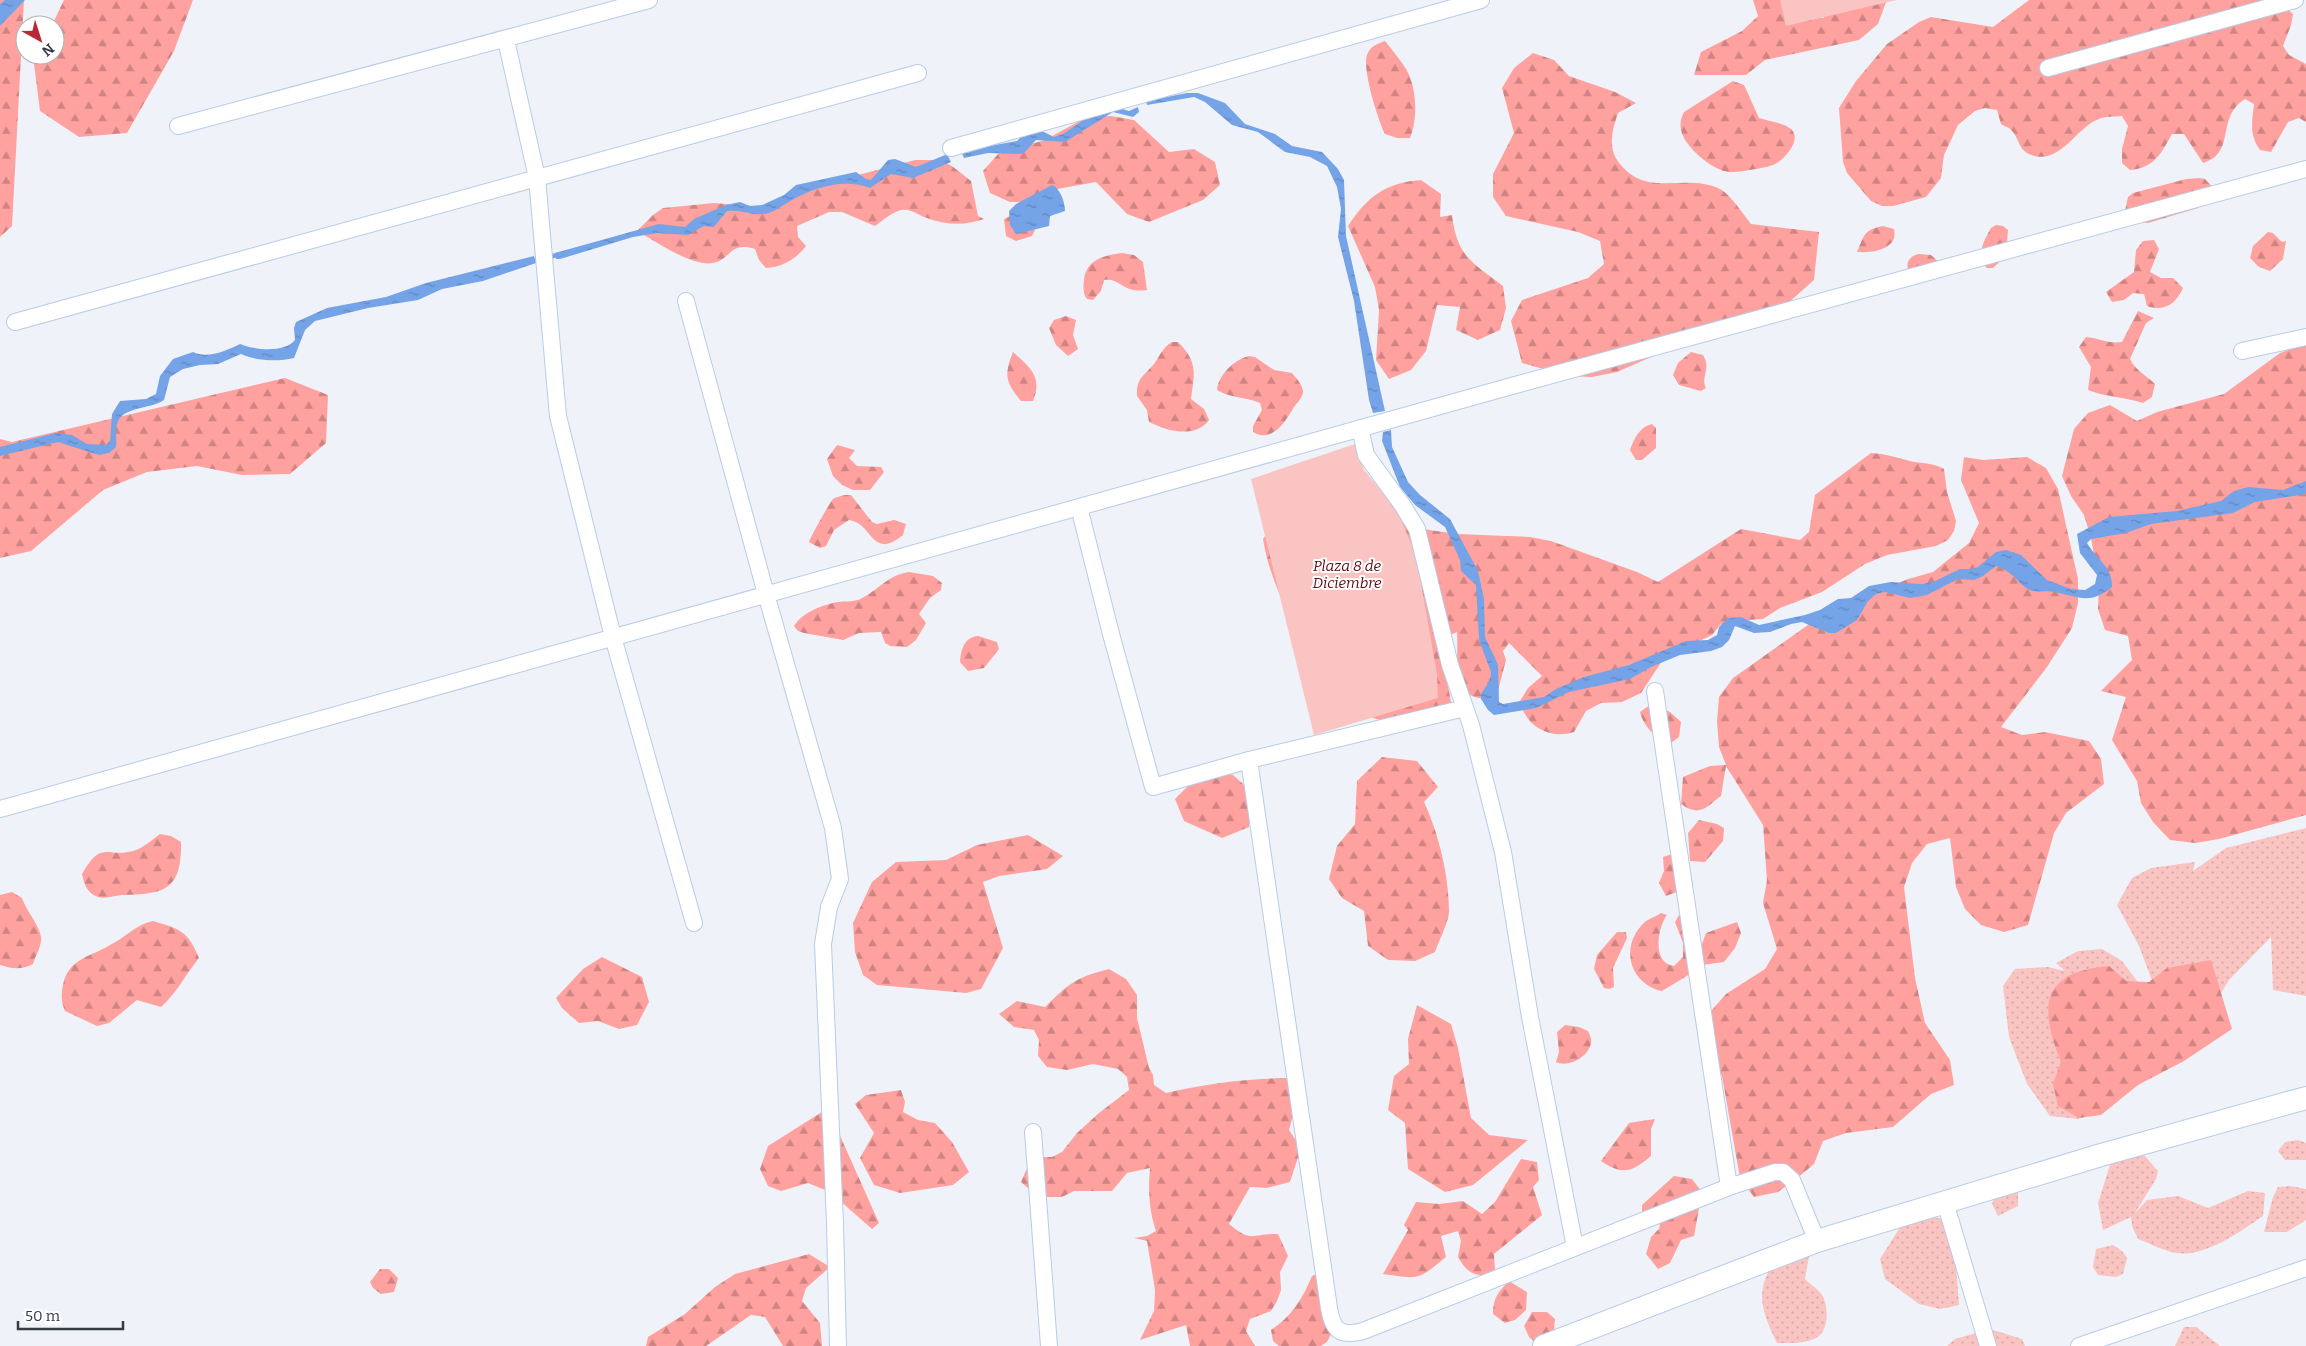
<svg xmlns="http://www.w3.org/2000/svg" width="2306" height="1346" viewBox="0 0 2306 1346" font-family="Bitter,serif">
<defs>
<pattern id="grass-dots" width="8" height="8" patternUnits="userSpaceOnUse" patternTransform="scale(1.25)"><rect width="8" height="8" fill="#f9c4c1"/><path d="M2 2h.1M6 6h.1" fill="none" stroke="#d6a9a7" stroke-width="1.8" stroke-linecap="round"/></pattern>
<pattern id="forest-firs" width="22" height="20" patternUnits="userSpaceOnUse" patternTransform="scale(1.25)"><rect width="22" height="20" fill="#ffa19e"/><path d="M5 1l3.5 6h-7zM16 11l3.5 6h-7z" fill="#cf8483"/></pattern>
<pattern id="water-ripples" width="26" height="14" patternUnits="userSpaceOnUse" patternTransform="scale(1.25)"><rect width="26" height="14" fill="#74a3e7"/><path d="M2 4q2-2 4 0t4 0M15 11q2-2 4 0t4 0" fill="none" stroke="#6086bd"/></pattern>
</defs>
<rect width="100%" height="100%" fill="#eff3f9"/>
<path fill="url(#grass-dots)" d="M2306 828V996L2273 990 2271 937 2229 980 2194 1037 2162 1007 2139 946 2117 905 2132 878 2151 868 2195 862 2193 871 2226 848Z
M2102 949 2122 961 2143 989 2107 1083 2079 1119 2050 1116 2027 1084 2009 1037 2003 986 2015 969 2048 967 2065 971 2056 963 2078 951Z
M2298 1140 2306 1143V1160H2285L2278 1151 2285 1142Z
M2116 1146 2147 1150 2144 1155 2158 1171 2156 1179 2135 1213 2147 1200 2178 1196 2208 1208 2248 1191 2265 1193 2263 1216C2239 1232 2203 1260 2171 1252 2160 1249 2149 1243 2138 1239L2132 1226 2131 1217 2103 1230 2098 1203Z
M2290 1186 2306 1189V1220L2287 1232H2264L2273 1197 2278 1187Z
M2018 1190V1206L1998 1216 1992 1204 1995 1197Z
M1920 1214 1943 1219 1955 1253 1959 1305 1940 1309 1919 1304 1885 1279 1880 1259 1904 1221Z
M2113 1245 2122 1251 2127 1258 2123 1274 2116 1277 2098 1275 2093 1267 2096 1249Z
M1810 1251 1805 1279C1810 1284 1818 1289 1822 1295 1829 1306 1829 1332 1816 1338 1803 1344 1790 1343 1777 1343 1762 1312 1754 1293 1774 1262Z
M2184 1327H2196L2220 1346H2175Z
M1990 1329 2022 1339 2025 1346H1947L1955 1339Z"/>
<path fill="url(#forest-firs)" d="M0 0H24L12 226 0 237Z
M64 0H193L174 51 127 133 79 137 40 111 34 64 38 55H55V25H52Z
M1753 0H1796L1799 16 1823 18 1841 4 1881 0 1886 2 1878 24 1859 40 1765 60 1746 75H1694L1701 52 1742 31 1758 16Z
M2029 0H2267L2284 6 2293 14 2291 25 2283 46 2289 55 2306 64V122L2299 118 2288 122 2271 152 2260 150C2249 135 2252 122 2254 104L2245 99C2215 118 2237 153 2203 163L2184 134H2172C2161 154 2154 168 2130 170L2122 163V149L2128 126 2122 116C2115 117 2105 116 2099 119 2077 126 2059 168 2029 154 2018 149 2019 137 2011 130 2009 127 2003 126 2001 124L1997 110 1985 108 1975 111 1958 125 1944 155 1941 178 1926 197 1893 206H1882L1871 201 1847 173 1843 162 1839 108 1856 81 1887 44 1919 22 1931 17 1993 27Z
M1385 41C1392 50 1400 59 1406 69 1417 87 1418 119 1410 138H1397L1385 134C1378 120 1362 70 1367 55 1370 46 1377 44 1385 41Z
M1533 53 1554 60 1569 76 1615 92 1636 103 1618 113C1612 131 1607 148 1620 164 1648 199 1685 172 1720 189 1730 194 1744 215 1751 224L1819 232 1814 280 1777 313 1708 332 1617 372 1592 377 1568 376 1522 363 1511 321 1522 300 1588 278 1604 264 1600 241 1578 232 1506 216 1493 197V174L1514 133 1502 88 1514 68Z
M1733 81 1744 85 1759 118C1768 121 1784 123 1791 129 1803 140 1783 161 1773 165 1766 168 1735 173 1728 172 1713 169 1696 155 1688 144 1680 134 1678 123 1684 112Z
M1111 116 1134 120 1169 152 1194 149 1215 162 1220 185 1203 200 1149 222 1127 214 1096 182 1052 190 1033 202H1010L990 193 983 171 999 153 1045 140 1085 118Z
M915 160H940L952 166 971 181 978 216 984 219C965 226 945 225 927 218 918 215 911 208 901 210 891 213 883 220 875 226L842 212H829L797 226 798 237 806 246C796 259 783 267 766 268L759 260 755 249C729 241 732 259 713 263 692 267 655 241 637 231L653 215 663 208 714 203 764 207 809 188Z
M2199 178 2205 179 2217 192 2198 208 2148 223 2141 222 2125 211 2128 197 2133 193 2186 179Z
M1421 180 1441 194 1440 217 1452 215C1457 257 1472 262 1503 286L1506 308 1500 330 1478 340 1456 330 1460 307 1437 305 1426 351 1411 370 1389 379 1376 360 1379 310 1375 287 1348 226C1368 196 1385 183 1421 180Z
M1010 216 1035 230 1032 236 1016 241 1006 236 1004 219Z
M1996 225 2003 226 2008 230 2006 256 1993 268H1987C1975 257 1984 240 1991 228Z
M1883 226 1894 229C1899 250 1871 253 1857 252 1864 236 1863 230 1883 226Z
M2268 232 2273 233 2282 242 2286 241 2283 259 2270 271 2259 267 2250 258 2253 246Z
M2154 240 2159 249 2150 272 2161 278H2173L2183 288C2176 304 2164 312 2147 306L2144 294 2133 293 2124 300 2112 302 2106 292 2134 272 2136 250 2143 241Z
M1122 253 1134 255 1143 262 1147 290C1123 294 1120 277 1104 280L1101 291 1093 300 1087 299C1083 294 1083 287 1084 280 1086 260 1104 255 1122 253Z
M1919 254 1931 255 1940 263 1909 272C1905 263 1909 256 1919 254Z
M2138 311 2154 318 2146 323 2130 359C2136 371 2146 375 2155 384L2152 397 2143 403C2125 397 2105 397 2088 390L2091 367 2079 347 2086 337C2099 338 2108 344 2122 342Z
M1066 316 1076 320 1073 335 1078 349 1068 356 1056 345 1049 328 1054 320Z
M1172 342H1178C1199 363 1194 374 1191 399L1204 409 1209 420C1195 439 1167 431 1149 422L1147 410 1137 396C1136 378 1144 376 1154 364 1160 356 1162 348 1172 342Z
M2306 343V815L2219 839 2195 843 2170 840 2153 822 2141 803 2137 781 2112 740 2126 697 2101 691 2132 660 2128 636 2105 630 2098 609 2099 584 2091 538 2084 515 2071 496 2062 476 2074 429 2088 413 2110 405 2137 421 2157 412 2224 394 2280 353Z
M1013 352C1030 367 1043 377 1033 401H1021C1005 382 1004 375 1013 352Z
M1691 352 1703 355C1712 369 1700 376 1706 388L1701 391 1679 385 1673 375 1678 363Z
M1249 356 1255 357 1274 370 1292 373C1296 378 1304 386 1303 393 1302 398 1297 403 1294 407 1286 421 1272 444 1253 432V426L1262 410 1260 403C1246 397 1229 398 1217 390 1218 375 1235 359 1249 356Z
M285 378 328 395 326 443 290 474 242 475 197 466 147 472 103 490 31 551 0 558V439L12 442Z
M1652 424 1656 428V448L1642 460H1636L1630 450C1634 439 1639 427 1652 424Z
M837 445 855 450 849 458 857 466 881 467 884 472 870 490H853L842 485 833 476 827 459Z
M1871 453C1886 454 1895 457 1910 461 1922 464 1932 462 1944 469L1947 492 1956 521 1954 531 1948 540 1936 546 1887 555 1865 564 1822 592 1780 608 1763 619 1730 621 1720 625 1712 635 1664 658 1641 693 1622 702 1601 703 1586 711 1574 732C1550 740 1525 726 1520 701L1528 688 1542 676 1509 643 1503 651 1506 660 1496 698C1448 704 1459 664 1457 632L1446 637 1445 671 1454 717 1391 724 1344 708C1313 655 1273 601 1263 539L1275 521 1364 511 1429 530 1458 534 1530 537 1551 541 1637 572 1658 582 1741 529 1800 540 1809 532 1815 495Z
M1964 457 1983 460 2027 457 2046 468 2058 489 2078 579V603L2072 628 2047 667 2001 727 2022 735 2045 732 2089 741 2101 759 2104 784 2066 813 2054 833 2028 925 2004 932 1981 925 1965 909 1956 887 1950 838 1927 844 1912 863 1904 887 1915 978 1925 1023 1950 1060 1954 1085 1931 1094 1893 1127 1846 1133 1823 1141 1814 1164 1796 1179 1778 1192 1754 1197 1740 1178 1722 1076 1712 1055 1706 1034 1711 1011 1726 994 1765 969 1777 949 1763 903 1767 880 1763 825 1726 766 1721 796C1705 808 1700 817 1681 804L1683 777 1710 766 1726 765 1719 747 1717 722 1719 697 1733 678 1822 615 1908 579 1933 572 1969 543 1979 523 1961 480Z
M845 495H851L872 522 877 524 894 520 906 524 903 535C871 561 873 523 849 520L834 530 826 546 820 548 809 542C810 538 830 502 833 499 836 497 841 496 845 495Z
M909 572 933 576 942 583 941 590 930 598 919 614 926 623 916 640 907 647 890 646 885 643 881 632 859 633 843 640 804 633 798 631 794 626C803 612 822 605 838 602 845 601 851 602 858 600 877 592 887 575 909 572Z
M978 636 997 642 999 649 984 668 968 671 960 662C961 650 964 637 978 636Z
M1656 705 1670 712 1681 722 1679 737 1671 743C1657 740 1643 726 1640 712L1647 707Z
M1382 757 1417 761 1438 787 1424 802C1439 834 1449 876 1449 912 1448 924 1439 940 1435 952L1415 961 1388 960 1368 946 1364 911 1342 898 1329 879 1337 846 1355 824 1357 781Z
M1220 772 1233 775 1251 791 1249 827 1222 838 1184 821 1175 799 1191 783Z
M1699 820 1717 824 1724 828 1723 841 1705 862 1690 861 1688 833Z
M160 834 171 836 181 842C182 891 164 894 122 895 111 896 102 901 92 894 85 888 84 882 82 874 102 839 107 858 133 851 143 848 152 840 160 834Z
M1028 835 1063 856 1047 869 999 876 983 882 1003 948 981 989 966 993 877 985 863 975 855 952 853 923 872 882 896 862 946 860 977 845Z
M1672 854 1682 890 1666 896 1659 883 1664 871 1663 857Z
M12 892 22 898C26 911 43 929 41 941 40 949 35 957 33 964 21 970 13 969 0 965V895Z
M1661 913 1667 915C1657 928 1652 964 1674 966L1683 957V943L1675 922 1679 915 1690 927V974L1662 991C1631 984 1620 950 1641 926 1645 920 1655 917 1661 913Z
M153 921C180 929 188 931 199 958 186 974 176 994 161 1007L137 1000 109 1023 97 1026 65 1011C61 1001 61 995 63 985 68 959 90 957 110 945 126 937 135 925 153 921Z
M1737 922 1741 933 1735 948 1724 962 1702 965 1699 952 1706 933Z
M1617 932H1626L1627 938 1613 968 1614 987 1609 989 1604 988 1594 969 1597 955Z
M602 957 642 977 649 1002 637 1025 619 1029 598 1021 579 1023 562 1008 556 998 583 969Z
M2211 960 2232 1029 2184 1061 2138 1085 2101 1115 2079 1118 2058 1106 2053 1084 2061 1062C2039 1007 2040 972 2109 966L2126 981 2149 982 2167 968Z
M1109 969 1126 979 1137 995V1018L1149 1068 1153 1075 1154 1085 1166 1093C1209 1083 1249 1078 1294 1078L1297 1100 1289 1130 1301 1148 1290 1182 1267 1188 1250 1187 1229 1224C1253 1244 1251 1233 1278 1234L1288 1256 1280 1272 1281 1290 1277 1301 1271 1311 1250 1319 1246 1331 1255 1346H1190L1186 1325 1140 1340 1154 1311 1155 1290 1147 1241 1134 1238 1147 1236 1156 1231C1149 1210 1148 1190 1150 1168L1127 1173 1112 1191H1074L1062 1197H1038L1021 1182 1032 1157H1052L1062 1152 1077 1133 1099 1113 1129 1090 1127 1077 1118 1069 1093 1064 1067 1070 1047 1067 1038 1056 1039 1040 1034 1030 1014 1027 999 1014 1017 1001 1045 1007C1070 983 1074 978 1109 969Z
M1417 1005 1451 1024 1458 1048 1471 1118 1489 1135 1528 1140 1473 1185 1445 1192 1408 1169 1405 1123 1388 1110 1394 1076 1409 1064 1408 1039Z
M1565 1025 1579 1027 1588 1031C1590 1035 1592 1039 1591 1043 1589 1057 1568 1068 1556 1062L1559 1052 1557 1032Z
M901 1090 905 1102 903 1112 918 1120 935 1123 952 1142 969 1172 953 1185 900 1193 874 1185 860 1158 874 1133 855 1104 866 1095Z
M833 1105 837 1129 879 1223 872 1229 830 1192 808 1183 781 1191 768 1186 760 1169 768 1146Z
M1655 1119 1651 1129V1156C1632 1172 1623 1176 1601 1161L1629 1123Z
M1521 1159 1537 1162 1539 1180 1533 1187 1542 1215 1494 1254 1495 1271C1478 1281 1466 1272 1458 1257L1461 1241 1458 1231 1441 1236 1446 1257C1417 1281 1420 1279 1383 1274L1408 1230 1404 1225 1416 1202 1439 1204 1463 1201 1482 1214 1495 1202Z
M1674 1176 1692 1179 1702 1192 1694 1236 1681 1240 1670 1263 1658 1269 1646 1254 1651 1237 1659 1229 1660 1225 1642 1213V1205Z
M809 1254 830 1267 806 1288 802 1301 820 1323 822 1346H783L765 1317 751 1315 706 1346H646L648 1337 685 1314 715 1287 735 1274Z
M380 1269H389L398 1278 394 1292 381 1294 373 1288 370 1282Z
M1325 1271 1337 1323 1327 1342 1321 1346H1279L1273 1341 1271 1330C1291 1317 1303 1298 1312 1276Z
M1509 1281 1527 1292 1526 1310 1515 1320 1505 1323 1493 1314C1493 1298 1498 1292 1509 1281Z
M1532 1312H1547L1555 1319 1553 1341 1539 1346 1529 1337 1524 1326Z"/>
<path fill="#f9c4c1" d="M1780 0H1897L1786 26Z
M1355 444 1364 470 1397 510 1416 555 1437 674 1438 698 1314 735 1251 479Z"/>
<path fill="url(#water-ripples)" d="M5 0H25L0 26V4Z
M1187 93H1198L1225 103 1245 124 1275 134 1292 146 1322 152 1338 169 1344 180 1346 236 1385 411 1373 413 1369 400 1354 301 1338 237 1341 209 1337 187 1327 166 1310 157 1285 152 1258 132 1232 125 1205 102 1194 97 1147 105 1146 101Z
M1116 107 1129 111 1138 107 1139 112 1133 117 1113 112 1065 142 1036 140 1024 153 1018 154 988 153 964 158 961 151 1017 141 1024 134 1031 132H1044L1054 137 1063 134 1088 117Z
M945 155 948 156 951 162 913 178 891 174 870 188C845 178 815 187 792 200 783 205 775 212 765 214 752 216 741 209 727 211L714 227 704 226 688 235 657 233 633 237 560 259H556L555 253 659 224 685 227 694 219 726 205 740 202 750 206 762 205 784 195 796 185 856 172 866 179 871 180 888 160 895 159 916 167Z
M1052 185C1060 188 1065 202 1065 211L1050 216 1049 226 1016 234 1010 225 1009 211 1016 204Z
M534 256 536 263 483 281 442 289 418 300 368 308 315 321 305 330 294 358C277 362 257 361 241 354L218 364 200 365 183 369 170 377 164 400C149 410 122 406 117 424 115 430 117 440 116 447L109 453 99 455 58 442 0 456V447L56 433 72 435 87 444 106 445 110 441 112 414 120 401 146 399 156 394 160 376 173 359 193 352C207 359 226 351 240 344 254 350 285 353 295 340L294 328 296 322 327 308 386 297 426 283Z
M1391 430 1392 447 1408 482 1420 495 1450 519 1478 571 1484 599 1485 637 1498 665 1499 702 1503 704 1544 697 1556 689 1584 677 1629 665 1686 641 1708 640 1717 635 1719 627 1728 618 1741 617 1759 625 1805 615 1820 610 1838 599 1851 598 1869 586 1891 582 1922 584 1933 582 1960 569H1972L1978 567 1996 552 2006 550 2021 555 2047 580 2071 589 2085 590 2095 584 2097 575 2080 553 2077 534 2109 517 2177 511 2221 501 2234 491 2248 487 2283 490 2306 481V494L2255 502 2233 513 2151 524 2126 533 2091 539 2087 543C2096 559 2113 567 2112 587 2089 606 2078 596 2054 592 2046 590 2037 593 2030 590 2017 584 2015 572 1996 566L1983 576 1974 580 1958 579 1927 595 1910 598 1885 592 1876 594 1868 601 1857 620 1836 633H1829L1802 622 1791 624 1770 632 1754 633 1735 626 1729 640 1722 647 1711 651 1680 655 1651 667 1630 679 1569 692 1536 708 1494 715 1488 710 1481 699V694L1490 680 1491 672 1479 640 1476 585 1461 571 1460 560 1445 527 1415 505 1400 487 1382 441 1383 432Z"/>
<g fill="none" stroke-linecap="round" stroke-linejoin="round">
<path stroke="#74a3e7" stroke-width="4.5" d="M529 262 561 254"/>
<defs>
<path id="street" d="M506 40 537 178 558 416 613 637 694 923
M2048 68 2295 0
M178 126 649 0
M951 148 1481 0
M686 301 766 594 833 828 840 879 829 907 823 944 835 1223 838 1346
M15 322 918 73
M2242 351 2306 337
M1360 428 1366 455 1403 506 1417 529 1450 665 1471 725 1503 852 1530 1017 1575 1247
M1079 507 1111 634 1153 787 1249 760 1465 708
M1655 691 1729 1187
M1249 760 1329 1308C1333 1331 1340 1337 1363 1331L1729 1187 1775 1172H1783L1792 1180 1817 1241
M0 809 1508 387 2306 169
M1033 1132 1049 1346
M1945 1202 1988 1346
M2079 1346 2306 1268"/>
<path id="secondary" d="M1544 1346 1817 1241 2101 1155 2306 1098"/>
</defs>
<use href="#street" stroke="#b8cbe7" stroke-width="18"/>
<use href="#secondary" stroke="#b8cbe7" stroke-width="24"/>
<use href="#street" stroke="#fff" stroke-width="16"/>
<use href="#secondary" stroke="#fff" stroke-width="22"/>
</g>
<g text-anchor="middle" stroke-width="4" stroke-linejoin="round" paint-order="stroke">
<g font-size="15" font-style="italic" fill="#5e0c15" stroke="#fff">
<text x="1347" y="571">Plaza 8 de<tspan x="1347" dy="17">Diciembre</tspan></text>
</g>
</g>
<g transform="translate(40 40) rotate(141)"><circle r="24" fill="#ffffff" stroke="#aeb1b5"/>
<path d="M0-4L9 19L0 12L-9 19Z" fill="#b92836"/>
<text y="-8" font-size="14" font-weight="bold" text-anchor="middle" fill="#343c47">N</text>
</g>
<path d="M18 1321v8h105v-8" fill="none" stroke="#343c47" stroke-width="2.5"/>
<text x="25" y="1321" font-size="15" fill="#343c47" stroke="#ffffff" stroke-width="4" paint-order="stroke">50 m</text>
</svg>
